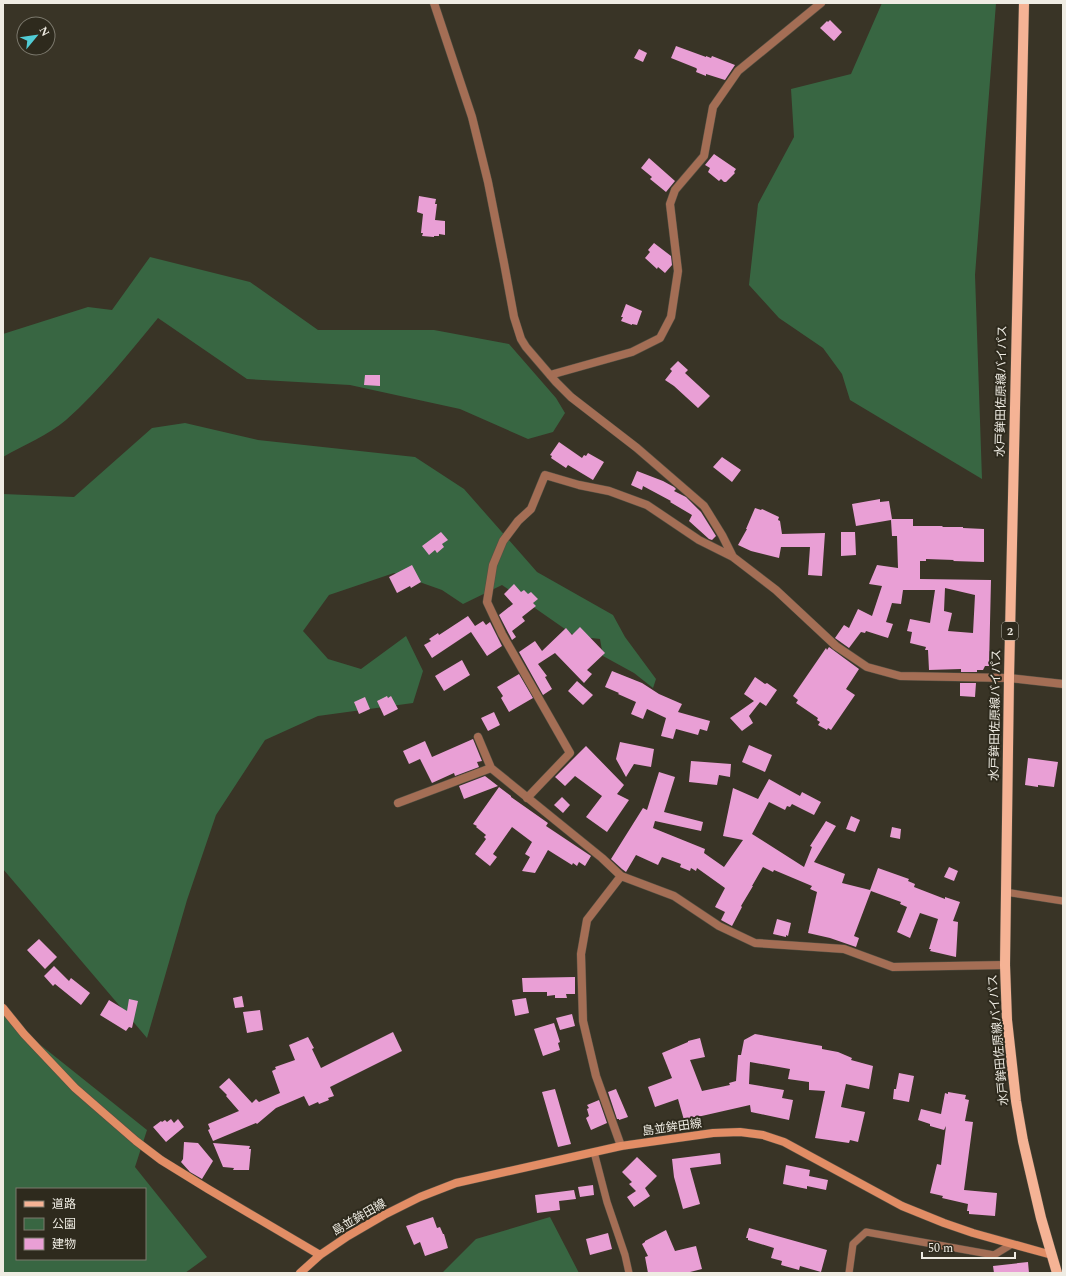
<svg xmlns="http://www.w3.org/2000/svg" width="1066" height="1276" viewBox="0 0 1066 1276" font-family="Spectral,'Noto Sans JP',serif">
<rect width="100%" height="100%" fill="#393426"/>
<path fill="#386642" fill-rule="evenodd" d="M882 3H996L975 275 982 479 850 400 842 374 823 348 779 318 749 285 758 204 794 137 791 89 851 74Z
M150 257 250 282 318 330H434L509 344 556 398 565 413 553 432 528 439 460 409 350 385 247 379 158 318C129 353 100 390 66 420 48 435 24 445 3 457V334L88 307 112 310Z
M185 423 258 440 415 457 464 489 537 572 613 615 625 637 656 679 653 688 634 673 603 656 600 639 575 636 502 585 463 604 442 590 394 573 329 595 303 631 328 659 361 669 406 636 423 671 413 703 318 716 265 740 216 815 187 900 147 1038 3 869V494L74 497 152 428Z
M3 1015 147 1130 135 1167 207 1257 185 1273H3ZM17 1189H145V1259H17Z
M550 1217 579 1273H442L476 1239Z"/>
<path fill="#e99fd5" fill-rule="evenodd" d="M830 20 842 32 834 41 820 28 827 21 828 22Z
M676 46 706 57V56L711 58 712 56 735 65 725 80 706 74V76L696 72 697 69 696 68 671 58Z
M639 49 647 53 643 62 634 58Z
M714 154 736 169 734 172 735 173 726 182H724L721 179 719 181 708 172 710 168 705 165Z
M649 158 675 181 666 192 650 179 652 177 641 168Z
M419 196 436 199 435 204H437L435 220 445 221V235L439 234V236H434V237L422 236 423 233H421L423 214 417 212Z
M654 243 671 256 672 265 665 273 658 267 657 269 645 258 650 252 648 250Z
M626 304 642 311 637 325 632 324V325L621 321 623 317H621Z
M678 361 688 370 685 373 710 396 698 408 674 386 665 380 672 371 670 369Z
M365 375H380V386L364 385Z
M559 442 582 458 584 455 586 456 588 453 604 462 593 480 568 465 566 468 551 458 552 456 550 455Z
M722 457 741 470 732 482 713 467Z
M637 471 663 481 674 487 676 489 674 491 686 497 701 512 716 536 712 540 709 539 689 521 692 515 670 502 671 501 643 486 642 490 631 485Z
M880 499V502L889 501 892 519H913V526H943L942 527H963V528L984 529V562L953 561 954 560 926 559V561H920V579L991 580 989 666H985L983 670H977V672H961V669L929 670 928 650H925L926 647 910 643 912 632 907 631 910 619 930 623 935 590H903L901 604 892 603 886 622 893 624 888 638 866 631 865 633 861 632 849 648 835 638 844 625 849 628 858 609 872 616 882 586 869 584 877 565 898 568 897 536H892L891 520 856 526 852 504ZM945 588 975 595 973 633 948 631 952 613 944 611Z
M755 508 761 510 762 509 779 517 778 520 780 521 782 534 825 533 822 576 808 575 810 547H781L779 558 751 551 738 545 747 529H746Z
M441 532 448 540 442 544 444 547 437 553 435 550 429 555 422 546Z
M841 532H855L856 555 841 556Z
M412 565 421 582 411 588 410 586 397 593 389 577Z
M514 584 521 592 524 590 528 594 531 592 538 599 533 603 536 606 522 617 525 621 512 631 516 637 512 640 499 615 513 604 504 594Z
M468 616 475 626 483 621 486 625 490 622 502 646 487 656 471 632 432 658 424 645 431 641 429 639 438 633 439 635Z
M580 627 605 653 587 670 592 674 584 683 555 653 538 664 547 676 545 677 552 689 543 695 519 652 535 641 542 651 566 628 572 635Z
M829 647 859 669 846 689 855 695 831 730 828 728 827 730 818 725 820 722 817 720 818 718 796 703 798 700 793 696 826 648 827 650Z
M462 660 470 675 444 691 435 676Z
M612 671 642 683 659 694 682 704 678 712 710 721 707 731 700 729 698 735 676 729 673 739 661 736 666 718 647 709 643 719 631 714 636 702 618 694 619 693 605 687Z
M519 674 533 698 509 712 501 698 503 696 497 687Z
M755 677 765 684 767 683 777 690 766 706 760 702 749 716 753 723 742 731 730 718 754 701 744 694Z
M577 681 593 695 583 705 568 691Z
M960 683H976L975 697 960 696Z
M387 696 388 698 391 696 398 709 384 716 377 701Z
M365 697 370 709 359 714 354 702Z
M494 712 500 725 488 731 481 718Z
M473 739 482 761 477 762 479 767 455 776 454 773 432 783 420 759 409 764 403 751 425 741 432 757Z
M620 742 654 749 651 767 634 764 626 777 616 759Z
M749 745 772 755 765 772 742 762Z
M586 746 624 785 617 794 629 800 607 832 586 817 602 796 575 776 565 786 555 777Z
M1028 758 1058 762 1054 787 1038 785V787L1025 785Z
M691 761 731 764 730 777 719 775 717 785 689 782Z
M659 772 675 777 664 812 703 822 701 831 655 821 653 828 705 849 704 853 724 867 743 840 723 836 733 788 758 799 769 779 800 796 802 792 821 802 814 815 792 804 790 807 787 806 785 810 769 802 752 834 804 867 812 847 810 846 826 821 836 826 814 862 845 874 842 883 870 890 878 868 909 879 908 881 915 884 914 887 945 899V897L960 902 953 921 958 922 956 957 930 951 931 949H929L938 919 920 913 910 938 897 932 907 907 900 904 901 902 871 891 854 936 859 938 856 947 830 938 808 933 817 892 810 889 812 886 774 870 773 872 763 867 752 886H753L741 906 742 907 732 926 721 920 725 912 715 907 725 888 697 868 696 871 691 868 690 871 680 867 681 864 662 857 658 865 636 855 626 872 622 869 611 859 643 808 647 810Z
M485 776 498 786 464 799 459 786Z
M499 787 511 796V797L548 823 546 826 591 856 585 866 579 862 577 866 573 863 572 865 548 850 535 873 522 871 530 857 525 854 532 842 512 827 493 854 497 857 490 866 475 854 486 839 484 837 486 835 476 827 477 826 473 824Z
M562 797 570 805 563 813 554 805Z
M851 816 860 820 855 832 846 829Z
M892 827 901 829 900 839 890 837Z
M949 867 958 871 954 881 944 877Z
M777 919 791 923 788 936 786 935V937L773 934Z
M39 939 57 957 45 969 27 950Z
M54 966 69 981 71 978 90 993 81 1005 55 984 53 986 44 976Z
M575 977V994H566L567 998H555V995L547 996V992H523L522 978Z
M242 996 244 1007 235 1008 233 998Z
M526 998 529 1013 515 1016 512 1000Z
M129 999 138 1001 132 1028 129 1027 126 1031 100 1015 109 1000 127 1011Z
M260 1010 263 1030 247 1033 243 1012Z
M572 1014 575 1026 560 1030 556 1018Z
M554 1023 560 1042 558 1043 560 1050 543 1056 534 1029Z
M393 1032 402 1051 330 1087 334 1096 328 1098 329 1100 319 1104 318 1102 309 1106 304 1096 276 1108 257 1124 256 1123 213 1141 208 1130 210 1129 208 1124 239 1111 226 1096 227 1095 219 1087 229 1078 252 1103 256 1099 259 1102 280 1093 272 1071 276 1069 275 1067 295 1060 289 1045 308 1037 314 1048 312 1049 321 1068Z
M755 1034 822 1046V1049L838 1052 852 1058 851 1060 873 1066 869 1089 846 1084 841 1107 865 1112 858 1142 850 1140 849 1143 815 1138 825 1091 809 1090V1082L788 1079 790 1069 750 1062 749 1084 784 1090 782 1098 793 1100 789 1120 751 1112 750 1105 684 1120 678 1099 655 1107 648 1087 672 1078 662 1053 688 1042V1041L700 1038 705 1057 690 1060 702 1091 730 1085 729 1083 736 1081 738 1055H741L744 1040Z
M899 1073 914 1076 909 1102 893 1099 894 1089H896Z
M555 1089 571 1144 558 1147 542 1092Z
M616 1089 628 1117 619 1120V1119H617L608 1092Z
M948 1092 966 1095 965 1099 969 1100 965 1121 973 1122 964 1190 997 1193 995 1216 969 1214V1211H967L968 1204 942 1198 943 1196 930 1193 937 1164 941 1165 946 1126 944 1130 930 1126V1124L918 1120 921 1109 941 1114 945 1093 948 1094Z
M599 1100 607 1123 591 1130 586 1118 589 1116 587 1109 589 1108 587 1105Z
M171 1119 174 1123 178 1119 184 1127 166 1142 153 1127 161 1121 162 1122 165 1120 167 1122Z
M184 1142 198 1143 213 1161 202 1179 190 1172 181 1162 183 1159Z
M213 1143 250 1146 249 1149H251L249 1170H233L234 1168 223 1167Z
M720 1153 721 1164 690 1168 700 1204 683 1209 674 1177 672 1159Z
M637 1157 657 1176 645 1188 650 1196 634 1207 627 1197 636 1191 629 1184 632 1182 622 1172Z
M786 1165 810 1170 809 1176 828 1180 826 1190 807 1186V1189L783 1184Z
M593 1185 594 1195 580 1197 578 1187Z
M574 1190 576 1199 559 1201 560 1210 537 1213 535 1195Z
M433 1217 437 1228 440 1227 443 1234H444L448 1248 425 1256 420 1242 414 1245 406 1226Z
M749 1228 827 1250 821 1272 800 1266 799 1270 781 1265 782 1261 771 1258 774 1248 748 1240V1238H746Z
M666 1230 675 1251 696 1246 702 1269 686 1273H648L645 1257 648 1256 642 1244 645 1242V1241Z
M608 1233 612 1249 590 1255 586 1239Z
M1028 1262 1029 1273H994L993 1266Z"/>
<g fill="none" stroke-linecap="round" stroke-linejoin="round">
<defs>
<path id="lane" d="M1005 892 1063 901
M594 1152 607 1202 625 1255 629 1273
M849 1273 853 1244 866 1232 994 1255 1012 1244"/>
<path id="street" d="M434 3 472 117 488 182 504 263 514 317 521 339 526 347 556 382 571 397 637 448 704 506 722 535 733 557
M550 375 632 352 660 338 671 317 678 271 670 204 675 190 704 156 713 107 738 71 821 3
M478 737 491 768 602 858 621 876 674 896 719 926 755 943 844 949 893 967 1005 965
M527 798 570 753 502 634 487 602 493 565 503 541 518 521 531 509 545 475 579 485 609 491 647 505 699 540 733 557 776 590 836 646 867 667 900 676 1009 678 1063 684
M398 803 491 768
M621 876 587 920 581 954 583 1021 596 1076 621 1146"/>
<path id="secondary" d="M3 1008 24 1034 75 1088 136 1141 161 1160 208 1189 320 1255
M300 1273 320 1255 348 1236 384 1215 420 1197 456 1183 621 1146 713 1133 740 1132 763 1135 784 1142 902 1206 944 1223 973 1233 1052 1255"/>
<path id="primary" d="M1024 3 1009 678 1005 965 1007 1020 1016 1101 1023 1141 1041 1218 1057 1273"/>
</defs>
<use href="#lane" stroke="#565144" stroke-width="8"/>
<use href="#street" stroke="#565144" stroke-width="9"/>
<use href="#secondary" stroke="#565144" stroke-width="9"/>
<use href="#primary" stroke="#565144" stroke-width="11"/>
<use href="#lane" stroke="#a46e55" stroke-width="7"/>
<use href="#street" stroke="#a46e55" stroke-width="8"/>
<use href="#secondary" stroke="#e28d65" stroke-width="8"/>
<use href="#primary" stroke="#f5b395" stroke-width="10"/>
</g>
<g text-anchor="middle" stroke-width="4" stroke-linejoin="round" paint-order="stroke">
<rect fill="#2e2a1d" stroke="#b5b2a8" stroke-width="1" x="1002" y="622" width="16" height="18" rx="3"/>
<g font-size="11" font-weight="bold" fill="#efece3">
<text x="1010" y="635">2</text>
</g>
<g font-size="12" fill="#efece3" stroke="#2e2a1d">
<text transform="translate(1001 391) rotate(-89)" y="4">水戸鉾田佐原線バイパス</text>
<text transform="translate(995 715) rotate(-89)" y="4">水戸鉾田佐原線バイパス</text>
<text transform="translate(998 1040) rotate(-95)" y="4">水戸鉾田佐原線バイパス</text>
<text transform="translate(672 1127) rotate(-8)" y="4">島並鉾田線</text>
<text transform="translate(359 1217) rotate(-30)" y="4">島並鉾田線</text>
</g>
</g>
<rect width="1066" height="1276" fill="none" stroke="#efece3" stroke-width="8"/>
<rect x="16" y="1188" width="130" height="72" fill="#2e2a1d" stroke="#7b786c"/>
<rect x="24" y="1201" width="20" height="6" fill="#f5b395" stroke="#7b786c"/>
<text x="52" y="1208" font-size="12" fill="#efece3">道路</text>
<rect x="24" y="1218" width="20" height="12" fill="#386642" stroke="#7b786c"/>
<text x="52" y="1228" font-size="12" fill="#efece3">公園</text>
<rect x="24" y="1238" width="20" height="12" fill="#e99fd5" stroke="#7b786c"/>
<text x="52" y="1248" font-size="12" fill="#efece3">建物</text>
<g transform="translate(36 36) rotate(61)"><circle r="19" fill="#2e2a1d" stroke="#7b786c"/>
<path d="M0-3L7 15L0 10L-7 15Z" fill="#51ccd5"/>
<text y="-6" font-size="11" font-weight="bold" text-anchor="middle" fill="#efece3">N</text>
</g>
<path d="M922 1252v6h93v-6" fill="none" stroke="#efece3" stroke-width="2"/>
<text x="928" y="1252" font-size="12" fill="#efece3" stroke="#2e2a1d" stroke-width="3" paint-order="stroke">50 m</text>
</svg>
